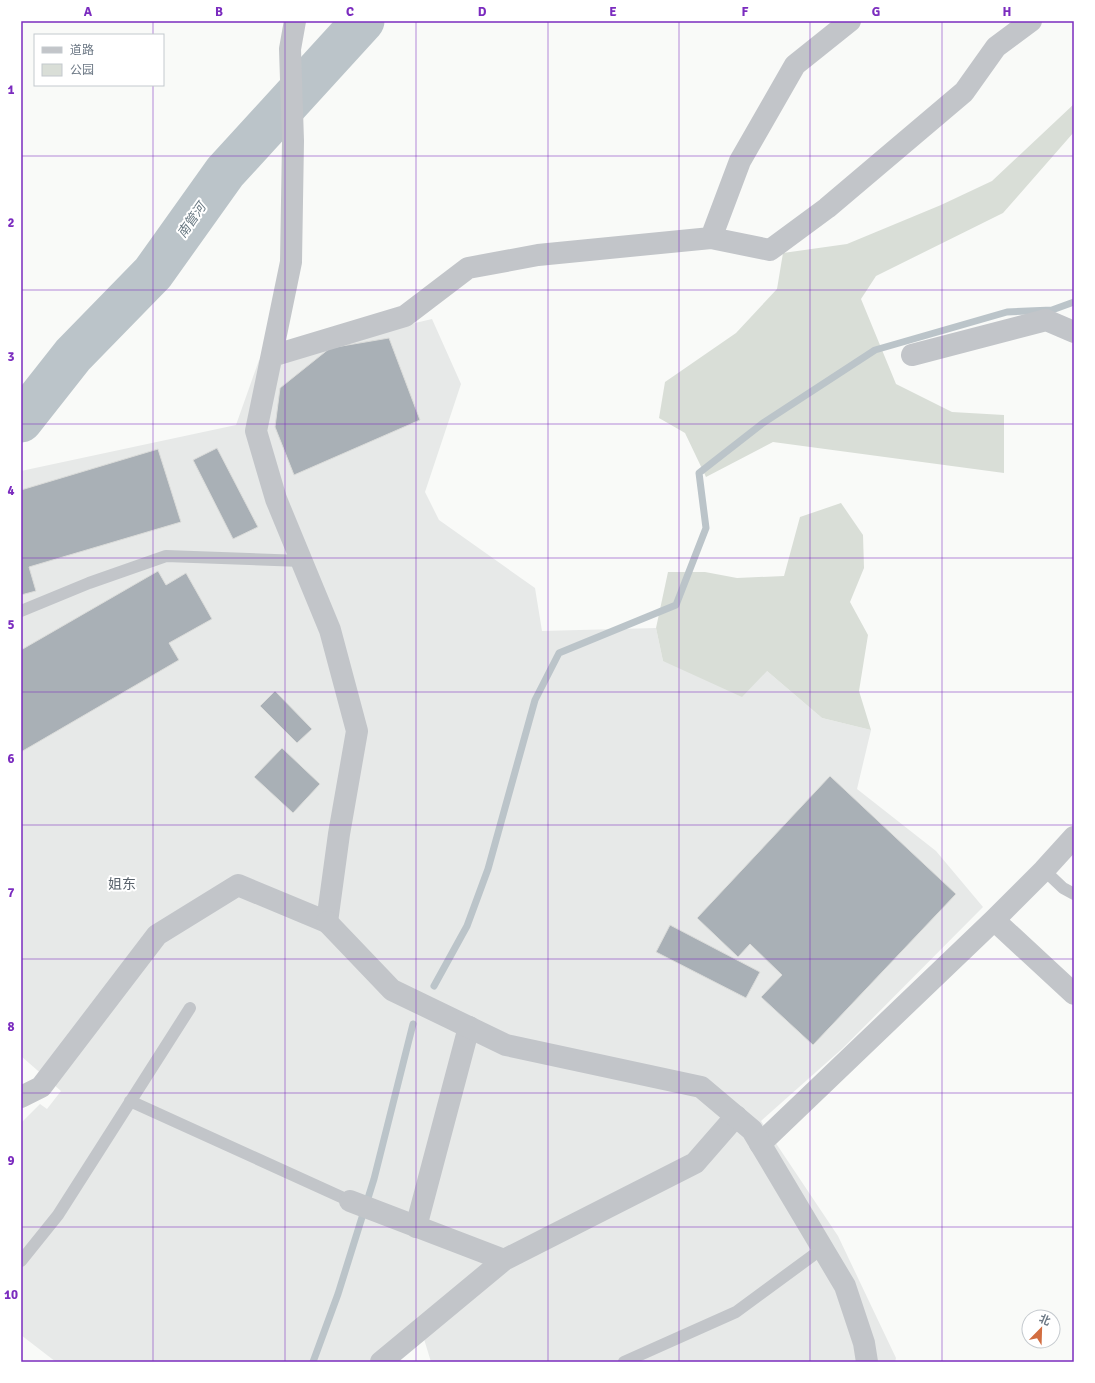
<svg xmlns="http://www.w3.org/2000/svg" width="1095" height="1383" viewBox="0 0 1095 1383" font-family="Signika,'Noto Sans SC',sans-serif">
<rect width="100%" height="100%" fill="#f9faf8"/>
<path fill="#e7e9e8" d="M432 319 461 384 425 492 439 520 535 588 542 631 656 628 663 661 767 671 822 718 871 730 857 789 936 851 983 907 843 1048 761 1121 838 1236 896 1358 895 1362H431L424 1339 396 1362H56L21 1335V1123L40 1104 47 1109 61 1091 21 1056V471L236 425 259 360Z"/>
<path fill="#d9ded7" d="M1074 104V132L1003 213 876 276 861 299 896 384 952 412 1004 415V473L773 442 706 477 685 433 659 418 665 382 736 333 777 289 783 253 847 244 941 205 992 181Z
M841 503 863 535 864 568 850 602 868 635 859 691 871 730 822 718 767 671 742 697 663 661 656 628 668 572H705L737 578 784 576 800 517Z"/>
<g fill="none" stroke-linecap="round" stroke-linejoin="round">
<path stroke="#bbc4c9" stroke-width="7" d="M434 986 467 926 488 869 535 700 559 653 676 605 706 528 699 473 763 423 875 350 1007 312 1052 310 1074 302
M313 1362 338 1294 374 1179 413 1024"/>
<path stroke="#bbc4c9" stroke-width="43" d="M21 421 73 355 153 273 225 172 363 21"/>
</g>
<path fill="#a9b0b6" stroke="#dbdcda" d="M389 338 420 420 294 475 275 427 280 388 330 348Z
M217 448 258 527 233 539 193 460Z
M158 449 181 522 29 567 36 591 21 595V490Z
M158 571 166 585 186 573 212 619 169 643 179 660 21 752V650Z
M275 691 312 729 297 743 260 706Z
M282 748 320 784 293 813 254 777Z
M830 776 956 894 813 1045 761 997 782 975 750 944 738 957 697 918Z
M670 925 760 972 746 998 656 952Z"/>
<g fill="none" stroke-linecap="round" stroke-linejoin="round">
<path stroke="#c2c5c9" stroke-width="12" d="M21 611 89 583 166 556 302 561
M1044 870 1063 888 1074 894
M130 1101 350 1201
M21 1261 58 1215 190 1008
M624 1362 736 1312 823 1248"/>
<path stroke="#c2c5c9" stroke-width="22" d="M711 238 740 161 795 65 850 21
M912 355 1046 320 1074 332
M272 356 405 316 468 268 538 255 711 238 770 250 827 208 964 92 996 47 1031 21
M994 920 1074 994
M21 1097 41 1087 157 935 238 885 327 922 339 834 357 731 330 630 276 499 256 431 291 262 293 141 290 49 295 21
M760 1144 994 920 1044 870 1074 837
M350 1201 504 1260
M416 1227 469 1027
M381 1362 504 1260 695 1163 736 1116"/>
<path stroke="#c2c5c9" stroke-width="22" d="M327 922 392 990 506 1045 701 1087 752 1130 845 1286 864 1343 867 1362"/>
</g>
<path fill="none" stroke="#7b2cbf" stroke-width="1" stroke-opacity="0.55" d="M153 21V35M285 21V1362M416 21V1362M548 21V1362M679 21V1362M810 21V1362M942 21V1362M153 85V1362M21 156H1074M21 290H1074M21 424H1074M21 558H1074M21 692H1074M21 825H1074M21 959H1074M21 1093H1074M21 1227H1074"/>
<g text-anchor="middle" stroke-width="4" stroke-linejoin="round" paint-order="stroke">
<g font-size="13" font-style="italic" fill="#677780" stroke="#fff">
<text transform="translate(191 220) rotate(-55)" y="5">南管河</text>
</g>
<g font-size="14" fill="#59626b" stroke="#fff">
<text x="122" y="889">姐东</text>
</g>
</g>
<rect width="1095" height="1383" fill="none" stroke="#ffffff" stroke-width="44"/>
<rect x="34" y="34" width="130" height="52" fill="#ffffff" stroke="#c4c9ce"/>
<rect x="42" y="47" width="20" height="6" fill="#c2c5c9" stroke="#c4c9ce"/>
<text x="70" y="54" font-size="12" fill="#6c7885">道路</text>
<rect x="42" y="64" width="20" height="12" fill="#d9ded7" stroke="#c4c9ce"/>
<text x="70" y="74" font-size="12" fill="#6c7885">公园</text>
<g transform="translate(1041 1329) rotate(23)"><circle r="19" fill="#ffffff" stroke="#c4c9ce"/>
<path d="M0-3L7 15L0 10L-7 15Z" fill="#d26d40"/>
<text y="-6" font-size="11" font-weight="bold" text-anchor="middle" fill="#6c7885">北</text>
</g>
<rect x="22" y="22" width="1051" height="1339" fill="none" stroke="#7b2cbf" stroke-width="1.5"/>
<g font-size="13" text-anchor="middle" font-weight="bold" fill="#7b2cbf">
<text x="88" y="16">A</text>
<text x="219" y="16">B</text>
<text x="350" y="16">C</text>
<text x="482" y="16">D</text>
<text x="613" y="16">E</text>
<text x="745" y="16">F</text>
<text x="876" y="16">G</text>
<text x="1007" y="16">H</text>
<text x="11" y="94">1</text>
<text x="11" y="227">2</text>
<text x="11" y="361">3</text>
<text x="11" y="495">4</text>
<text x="11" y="629">5</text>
<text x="11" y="763">6</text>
<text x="11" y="897">7</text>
<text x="11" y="1031">8</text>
<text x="11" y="1165">9</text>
<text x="11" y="1299">10</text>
</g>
</svg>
